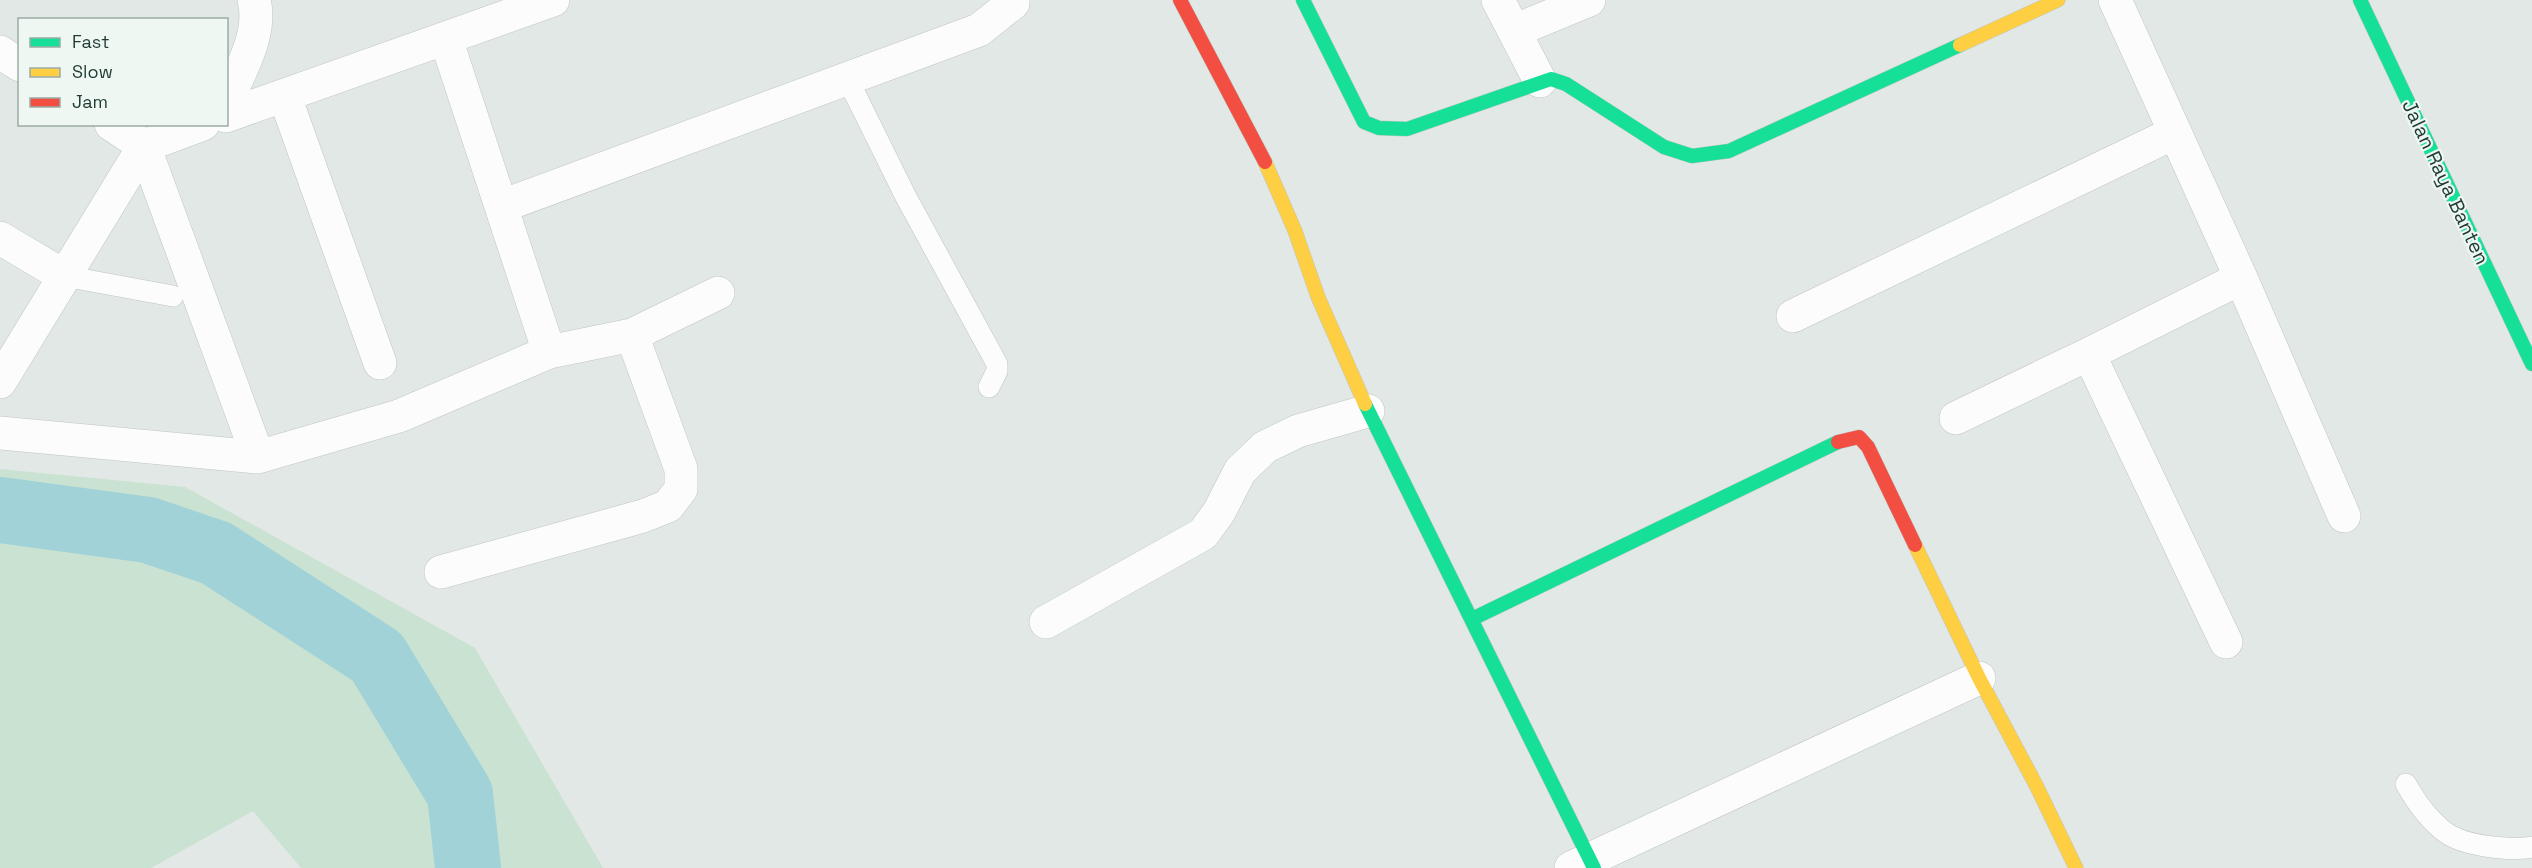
<svg xmlns="http://www.w3.org/2000/svg" width="2532" height="868" viewBox="0 0 2532 868" font-family="'Space Grotesk',sans-serif">
<rect width="100%" height="100%" fill="#e2e8e5"/>
<path fill="#cae2d1" d="M0 469 185 487 475 648 603 868H301L253 811 151 868H0Z"/>
<g fill="none" stroke-linecap="round" stroke-linejoin="round">
<path stroke="#a0d2d8" stroke-width="66" d="M0 510 148 530 216 553 377 657 460 794 468 868"/>
<defs>
<path id="lane" d="M847 78 906 197 997 364V371L989 387
M64 276 173 296
M2406 784C2416 802 2428 819 2445 832 2463 846 2510 851 2532 847"/>
<path id="street" d="M1498 0 1514 31
M2115 0 2241 278 2344 516
M446 39 549 352
M0 52 20 65
M1540 81 1514 31 1589 0
M285 97 380 363
M226 104C239 72 263 34 254 0
M226 116 553 0
M111 124 144 146 258 457
M502 206 979 30 1013 3V0
M0 238 64 276
M1793 316 2174 133
M0 382 144 146 203 124
M1956 418 2089 354
M0 433 258 457 399 416 549 352 632 335 718 293
M441 572 643 516 668 506 681 489V469L632 335
M1046 622 1203 534 1219 512 1240 471 1265 447 1298 431 1368 411
M2226 642 2089 354 2241 278
M1571 868 1979 678"/>
<path id="fast" d="M1303 0 1364 122 1379 128 1407 129 1551 79 1566 84 1664 147 1692 156 1729 151 1960 45
M2360 0 2532 364
M1365 404 1594 868
M1472 619 1838 442"/>
<path id="slow" d="M1960 45 2058 0
M1265 162 1295 231 1318 297 1365 404
M1915 545 1979 678 2037 787 2076 868"/>
<path id="jam" d="M1180 0 1265 162
M1838 442 1859 437 1868 447 1915 545"/>
</defs>
<use href="#lane" stroke="#bfc5c2" stroke-width="22"/>
<use href="#street" stroke="#bfc5c2" stroke-width="34"/>
<use href="#fast" stroke="#bdc6c2" stroke-width="15"/>
<use href="#slow" stroke="#bdc6c2" stroke-width="15"/>
<use href="#jam" stroke="#bdc6c2" stroke-width="15"/>
<use href="#lane" stroke="#fbfcfb" stroke-width="21"/>
<use href="#street" stroke="#fbfcfb" stroke-width="33"/>
<use href="#fast" stroke="#16e098" stroke-width="14"/>
<use href="#slow" stroke="#ffcf43" stroke-width="14"/>
<use href="#jam" stroke="#f24e42" stroke-width="14"/>
</g>
<g text-anchor="middle" stroke-width="4.5" stroke-linejoin="round" paint-order="stroke">
<g font-size="20" fill="#1f3b33" stroke="#eff7f3">
<text transform="translate(2446 182) rotate(65)" y="7">Jalan Raya Banten</text>
</g>
</g>
<rect x="18" y="18" width="210" height="108" fill="#eff7f3" stroke="#9caca6" stroke-width="1.5"/>
<rect x="30" y="38" width="30" height="9" fill="#16e098" stroke="#9caca6" stroke-width="1.5"/>
<text x="72" y="48" font-size="18" fill="#1f3b33">Fast</text>
<rect x="30" y="68" width="30" height="9" fill="#ffcf43" stroke="#9caca6" stroke-width="1.5"/>
<text x="72" y="78" font-size="18" fill="#1f3b33">Slow</text>
<rect x="30" y="98" width="30" height="9" fill="#f24e42" stroke="#9caca6" stroke-width="1.5"/>
<text x="72" y="108" font-size="18" fill="#1f3b33">Jam</text>
</svg>
